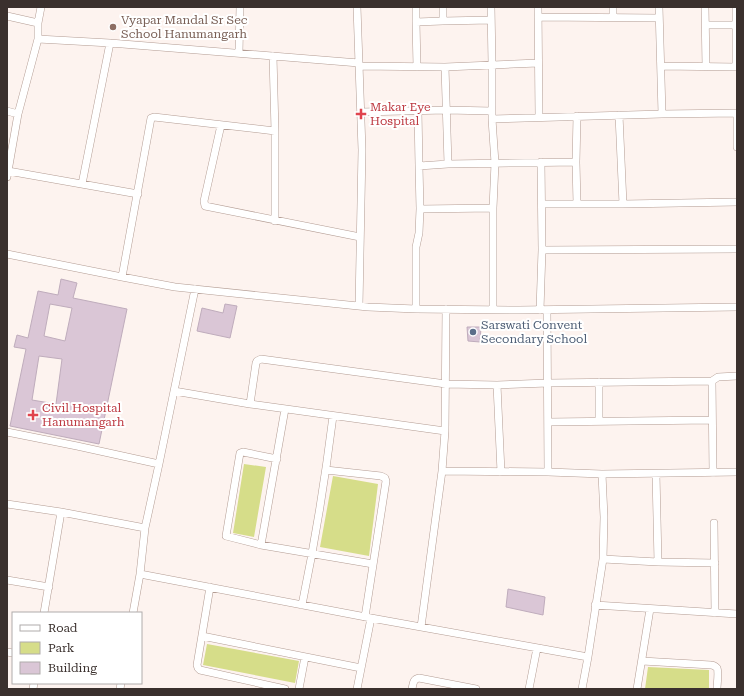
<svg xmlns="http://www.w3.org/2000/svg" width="744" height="696" viewBox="0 0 744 696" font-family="'Roboto Serif',serif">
<rect width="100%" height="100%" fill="#fdf3ef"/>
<path fill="#d6dd89" d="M244 464 266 467 254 537 233 533Z
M333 476 378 484 369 556 320 547Z
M207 644 299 661 295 683 203 665Z
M648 667 709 670V689H645Z"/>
<path fill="#dac6d6" stroke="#bfacbc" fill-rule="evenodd" d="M61 279 77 283 73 298 127 309 99 444 10 426 26 349 14 347 17 335 28 338 38 291 58 295ZM50 304 72 308 65 341 44 336ZM39 356 62 359 56 404 32 400Z
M225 304 237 306 230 338 197 331 202 308 223 313Z
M467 327H481L480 342 468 341Z
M508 589 545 597 543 615 506 607Z"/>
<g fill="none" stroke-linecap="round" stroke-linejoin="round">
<defs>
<path id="minor" d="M357 7 362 150 359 306
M443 7V21L491 20
M491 7 492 64V119L495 163 493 208V310
M538 7 539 117
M613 7V17
M659 7 662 114
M705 7 706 67
M7 16 38 23
M538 17 659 18
M416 22V7
M706 25H736
M38 39 110 43 359 63
M239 53 240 7
M273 56 275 131V221
M359 66 445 67 538 63
M661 66 737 67
M417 67 416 22 443 21
M445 67 448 164
M736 67V7
M7 111 18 114
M418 111 419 166 448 164 576 162
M361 112 446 110 492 111
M737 113V147
M619 115 623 204
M577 116 576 162 577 204
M492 119 662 114 737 113
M221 125 204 201 205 206 360 237
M8 171 138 194
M7 177 18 114 38 39V23L41 7
M82 184 110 43
M542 204H623L737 202
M420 209 493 208
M542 250 737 249
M7 254 122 277 175 287 368 307 416 309 519 310 737 307
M122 277 151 118 154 117 275 131
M416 309V247L419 233 420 209 419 166
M540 310 542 250 541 162
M547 310 548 472
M712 381 718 377 737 376
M174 391 250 404 445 431
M250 404 256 363 257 361 261 359 446 384 497 385
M599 421V382
M548 422 712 420
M7 432 77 446 159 464
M277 459 243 452 240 453 226 536 261 545 373 564
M326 470 381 476 385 478 386 481 365 617
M442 471 548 472 602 474 737 472
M501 472 497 385 548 383 712 381 713 473
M656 474 658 562
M7 504 61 512 145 528
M714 523 715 613
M261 545 285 409
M603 559 658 562 715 563
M140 574 371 618 588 657
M7 580 49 587
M210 587 197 665 198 668 200 670 285 689
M302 605C315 542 325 480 333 416
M595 605 737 614
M44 613 61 512
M133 613 140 574 145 528 159 464 195 289
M421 627 442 471 445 431 446 309
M202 636 361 668
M7 652 13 653
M642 661 711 665C713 665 715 666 717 668 719 672 717 684 717 689
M33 689 34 683
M120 689 121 683
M299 689 305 657
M357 689 371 618
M412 689C413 684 413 679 419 678L476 689
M529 689 537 648
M582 689 588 657 603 559 604 517 602 474
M637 689 650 609"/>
</defs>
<use href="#minor" stroke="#b39c93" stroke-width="8"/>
<use href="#minor" stroke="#fff" stroke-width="7"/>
</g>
<circle fill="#8d6e63" stroke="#fff" stroke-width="1.5" cx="113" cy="27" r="4"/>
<g fill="#e0444e" stroke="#fff" stroke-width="1.5">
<path d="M359 108h4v4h4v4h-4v4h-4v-4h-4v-4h4z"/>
<path d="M31 409h4v4h4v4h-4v4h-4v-4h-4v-4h4z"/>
</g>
<circle fill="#5c6f8a" stroke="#fff" stroke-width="1.5" cx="473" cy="332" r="4"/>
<g text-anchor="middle" stroke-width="4" stroke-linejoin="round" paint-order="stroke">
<g font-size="12" fill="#785e54" stroke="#fff" text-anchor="start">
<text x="121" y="24">Vyapar Mandal Sr Sec<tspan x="121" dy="14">School Hanumangarh</tspan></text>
</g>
<g font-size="12" fill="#be3a42" stroke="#fff" text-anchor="start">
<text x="370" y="111">Makar Eye<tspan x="370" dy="14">Hospital</tspan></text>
<text x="42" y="412">Civil Hospital<tspan x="42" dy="14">Hanumangarh</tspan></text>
</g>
<g font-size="12" fill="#4e5e75" stroke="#fff" text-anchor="start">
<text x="481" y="329">Sarswati Convent<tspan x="481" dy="14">Secondary School</tspan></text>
</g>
</g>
<rect width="744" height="696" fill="none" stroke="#3a302d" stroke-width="16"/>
<rect x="12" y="612" width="130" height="72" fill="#ffffff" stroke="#b0acab"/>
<rect x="20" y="625" width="20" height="6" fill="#ffffff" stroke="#b0acab"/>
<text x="48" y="632" font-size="12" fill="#3a302d">Road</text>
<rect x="20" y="642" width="20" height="12" fill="#d6dd89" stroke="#b0acab"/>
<text x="48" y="652" font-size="12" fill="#3a302d">Park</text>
<rect x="20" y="662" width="20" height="12" fill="#dac6d6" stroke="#b0acab"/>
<text x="48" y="672" font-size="12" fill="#3a302d">Building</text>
</svg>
